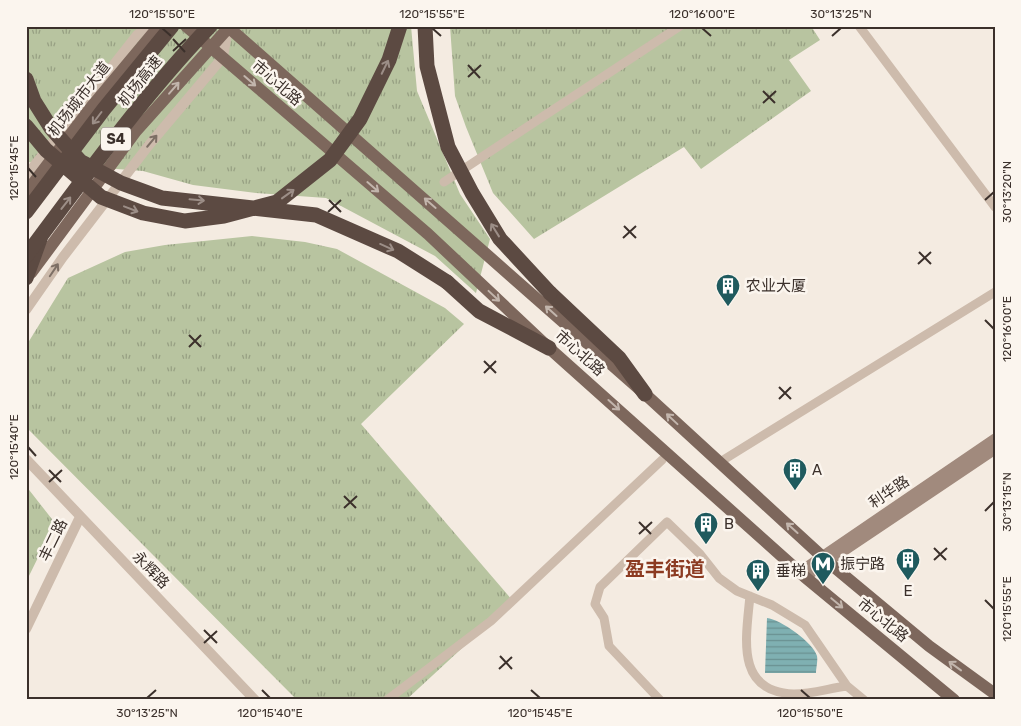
<svg xmlns="http://www.w3.org/2000/svg" width="1021" height="726" viewBox="0 0 1021 726" font-family="Rubik,'Noto Sans SC',sans-serif">
<defs>
<pattern id="grass-tufts" width="24" height="20" patternUnits="userSpaceOnUse" patternTransform="scale(1.25)"><rect width="24" height="20" fill="#b8c4a0"/><path d="M3 7l-1-3M5 7V3M7 7l1-3M15 17l-1-3M17 17v-4M19 17l1-3" fill="none" stroke="#97a083"/></pattern>
<pattern id="water-rules" width="6" height="5" patternUnits="userSpaceOnUse" patternTransform="scale(1.25)"><rect width="6" height="5" fill="#7fb0b2"/><path d="M0 2.5h6" fill="none" stroke="#699091"/></pattern>
</defs>
<rect width="100%" height="100%" fill="#f4ebe1"/>
<path fill="url(#grass-tufts)" d="M26 26H411L417 91 460 194 490 239 476 293 435 256 326 198 256 193 193 185 143 171 26 162Z
M450 26H811L820 40 789 60 811 91 701 169 684 147 534 239 493 193 466 127 455 96Z
M252 236 305 242 337 249 445 308 464 324 361 424 513 601 406 700H297L26 427V346L68 278 125 252 165 245Z
M26 486 55 523 26 582Z"/>
<path fill="url(#water-rules)" d="M767 618C780 619 814 643 817 656 818 661 816 668 816 673H765Z"/>
<g fill="none" stroke-linecap="round" stroke-linejoin="round">
<path stroke="#cdbbac" stroke-width="9" d="M859 26 995 207
M444 182 680 26
M720 462 995 292
M750 596C746 638 735 692 794 694 812 694 830 688 847 686
M387 700 491 621 662 460
M660 700 609 646 604 618 595 604 600 587 667 522 700 554 719 578 737 591 772 605 805 625 847 686 864 700"/>
<path stroke="#cdbbac" stroke-width="10" d="M26 176 137 35 149 26
M26 310 63 257 149 145 223 57 228 28
M26 459 255 700
M26 629 80 517"/>
<path stroke="#a18a7d" stroke-width="11" d="M800 572 995 439
M806 576 995 449"/>
<path stroke="#7d675c" stroke-width="12" d="M186 26 428 234 549 348 805 577 954 700
M227 26 645 394 828 562 929 646 995 694
M26 193 93 105 159 26
M31 273 136 131 230 26"/>
<path stroke="#5c4a42" stroke-width="15" d="M26 278 40 239
M447 282 479 311 549 348
M550 293 619 358 645 394"/>
<path stroke="#5c4a42" stroke-width="15" d="M425 26 427 66 448 147 472 193 500 239 550 293
M26 79 34 101 51 128 80 161 121 183 162 198 316 215 398 251 447 282
M26 126 46 150 101 197 143 213 185 221 224 216 277 202 330 160 360 119 389 60 400 26
M26 212 104 109 172 26
M26 256C84 178 143 96 210 26"/>
</g>
<defs><path id="oneway-shaft" d="M-6 0H5M1.5-3L5.5 0L1.5 3" fill="none" stroke-width="1.6" stroke-linecap="round" stroke-linejoin="round" transform="scale(1.25)"/></defs>
<g stroke="#9c8e87">
<use href="#oneway-shaft" transform="translate(385 67) rotate(-64)"/>
<use href="#oneway-shaft" transform="translate(97 118) rotate(127)"/>
<use href="#oneway-shaft" transform="translate(288 194) rotate(-36)"/>
<use href="#oneway-shaft" transform="translate(197 200) rotate(5)"/>
<use href="#oneway-shaft" transform="translate(66 203) rotate(-52)"/>
<use href="#oneway-shaft" transform="translate(131 209) rotate(21)"/>
<use href="#oneway-shaft" transform="translate(495 230) rotate(-122)"/>
<use href="#oneway-shaft" transform="translate(387 247) rotate(24)"/>
</g>
<g stroke="#c2b5ac">
<use href="#oneway-shaft" transform="translate(250 81) rotate(41)"/>
<use href="#oneway-shaft" transform="translate(174 88) rotate(-49)"/>
<use href="#oneway-shaft" transform="translate(373 187) rotate(41)"/>
<use href="#oneway-shaft" transform="translate(430 203) rotate(-139)"/>
<use href="#oneway-shaft" transform="translate(494 296) rotate(43)"/>
<use href="#oneway-shaft" transform="translate(551 311) rotate(-138)"/>
<use href="#oneway-shaft" transform="translate(614 405) rotate(42)"/>
<use href="#oneway-shaft" transform="translate(672 419) rotate(-137)"/>
<use href="#oneway-shaft" transform="translate(792 528) rotate(-138)"/>
<use href="#oneway-shaft" transform="translate(837 603) rotate(40)"/>
<use href="#oneway-shaft" transform="translate(955 666) rotate(-144)"/>
</g>
<g stroke="#7d6f65">
<use href="#oneway-shaft" transform="translate(152 141) rotate(-50)"/>
<use href="#oneway-shaft" transform="translate(54 270) rotate(-56)"/>
</g>
<path fill="none" stroke="#3b302b" stroke-width="2" d="M162 28 171 36M432 28 441 36M702 28 711 36M832 36 841 28M173 39 185 52M173 51 186 39M468 65 480 78M468 77 481 65M763 91 775 103M763 103 776 91M28 168 36 177M329 200 341 212M985 200 994 192M328 212 341 200M624 226 636 238M623 238 636 226M919 252 931 264M918 264 931 252M985 320 994 329M189 335 201 347M189 347 201 335M484 361 496 373M484 373 496 361M779 387 791 399M779 399 791 387M28 447 36 456M49 470 61 482M49 482 62 470M344 496 356 508M344 508 357 496M985 511 994 502M639 522 651 534M639 534 652 522M934 548 946 560M934 560 947 548M985 600 994 609M204 630 217 643M204 643 217 631M500 656 512 669M499 669 512 657M262 690 270 698M531 690 540 698M801 690 810 698M147 698 156 690"/>
<defs>
<symbol id="building-pin" viewBox="-11 -11 22 30"><path d="M0 17L-7.5 6A9.5 9.5 0 1 1 7.5 6Z" fill="#1f5a5e" stroke="#fbf5ee"/><path d="M-4-6H4V6H1V3H-1V6H-4ZM-2.5-4.3h1.7v1.8h-1.7ZM.8-4.3h1.7v1.8H.8ZM-2.5-1h1.7V.8h-1.7ZM.8-1h1.7V.8H.8Z" fill="#fff"/></symbol>
<symbol id="metro-pin" viewBox="-11 -11 22 30"><path d="M0 17L-7.5 6A9.5 9.5 0 1 1 7.5 6Z" fill="#1f5a5e" stroke="#fbf5ee"/><path d="M-5.5 5V-5H-3L0 0L3-5H5.5V5H3V-.5L0 4L-3-.5V5Z" fill="#fff"/></symbol>
</defs>
<g fill-rule="evenodd">
<use href="#building-pin" x="714" y="272" width="28" height="38"/>
<use href="#building-pin" x="781" y="456" width="28" height="38"/>
<use href="#building-pin" x="692" y="510" width="28" height="38"/>
<use href="#building-pin" x="894" y="546" width="28" height="38"/>
<use href="#metro-pin" x="809" y="550" width="28" height="38"/>
<use href="#building-pin" x="744" y="557" width="28" height="38"/>
</g>
<g text-anchor="middle" stroke-width="5" stroke-linejoin="round" paint-order="stroke">
<rect fill="#fbf5ee" stroke="#756b66" stroke-width="1" x="101" y="127.5" width="30" height="23" rx="4"/>
<g font-size="14" font-weight="bold" fill="#3b302b">
<text x="116" y="144">S4</text>
</g>
<g font-size="15" fill="#3b302b" stroke="#fbf5ee">
<text transform="translate(140 81) rotate(-51)" y="5">机场高速</text>
<text transform="translate(277 83) rotate(41)" y="5">市心北路</text>
<text transform="translate(79 99) rotate(-52)" y="5">机场城市大道</text>
<text transform="translate(580 353) rotate(42)" y="5">市心北路</text>
<text transform="translate(889 492) rotate(-34)" y="5">利华路</text>
<text transform="translate(53 540) rotate(-64)" y="5">丰二路</text>
<text transform="translate(151 570) rotate(46)" y="5">永辉路</text>
<text transform="translate(883 620) rotate(39)" y="5">市心北路</text>
</g>
<g font-size="15" fill="#3b302b" stroke="#fbf5ee" text-anchor="start">
<text x="746" y="291">农业大厦</text>
<text x="812" y="475">A</text>
<text x="724" y="529">B</text>
<text x="840" y="569">振宁路</text>
<text x="776" y="576">垂梯</text>
<text x="908" y="596" text-anchor="middle">E</text>
</g>
<g font-size="20" font-weight="bold" fill="#8c3b22" stroke="#fbf5ee">
<text x="665" y="576">盈丰街道</text>
</g>
</g>
<rect width="1021" height="726" fill="none" stroke="#fbf5ee" stroke-width="55"/>
<rect x="28" y="28" width="966" height="670" fill="none" stroke="#3b302b" stroke-width="2"/>
<g font-size="12" text-anchor="middle" fill="#3b302b">
<text x="162" y="18">120°15'50"E</text>
<text x="432" y="18">120°15'55"E</text>
<text x="702" y="18">120°16'00"E</text>
<text x="841" y="18">30°13'25"N</text>
<text transform="translate(14 168) rotate(-90)" y="4">120°15'45"E</text>
<text transform="translate(1007 192) rotate(-90)" y="4">30°13'20"N</text>
<text transform="translate(1007 329) rotate(-90)" y="4">120°16'00"E</text>
<text transform="translate(14 447) rotate(-90)" y="4">120°15'40"E</text>
<text transform="translate(1007 502) rotate(-90)" y="4">30°13'15"N</text>
<text transform="translate(1007 609) rotate(-90)" y="4">120°15'55"E</text>
<text x="147" y="717">30°13'25"N</text>
<text x="270" y="717">120°15'40"E</text>
<text x="540" y="717">120°15'45"E</text>
<text x="810" y="717">120°15'50"E</text>
</g>
</svg>
